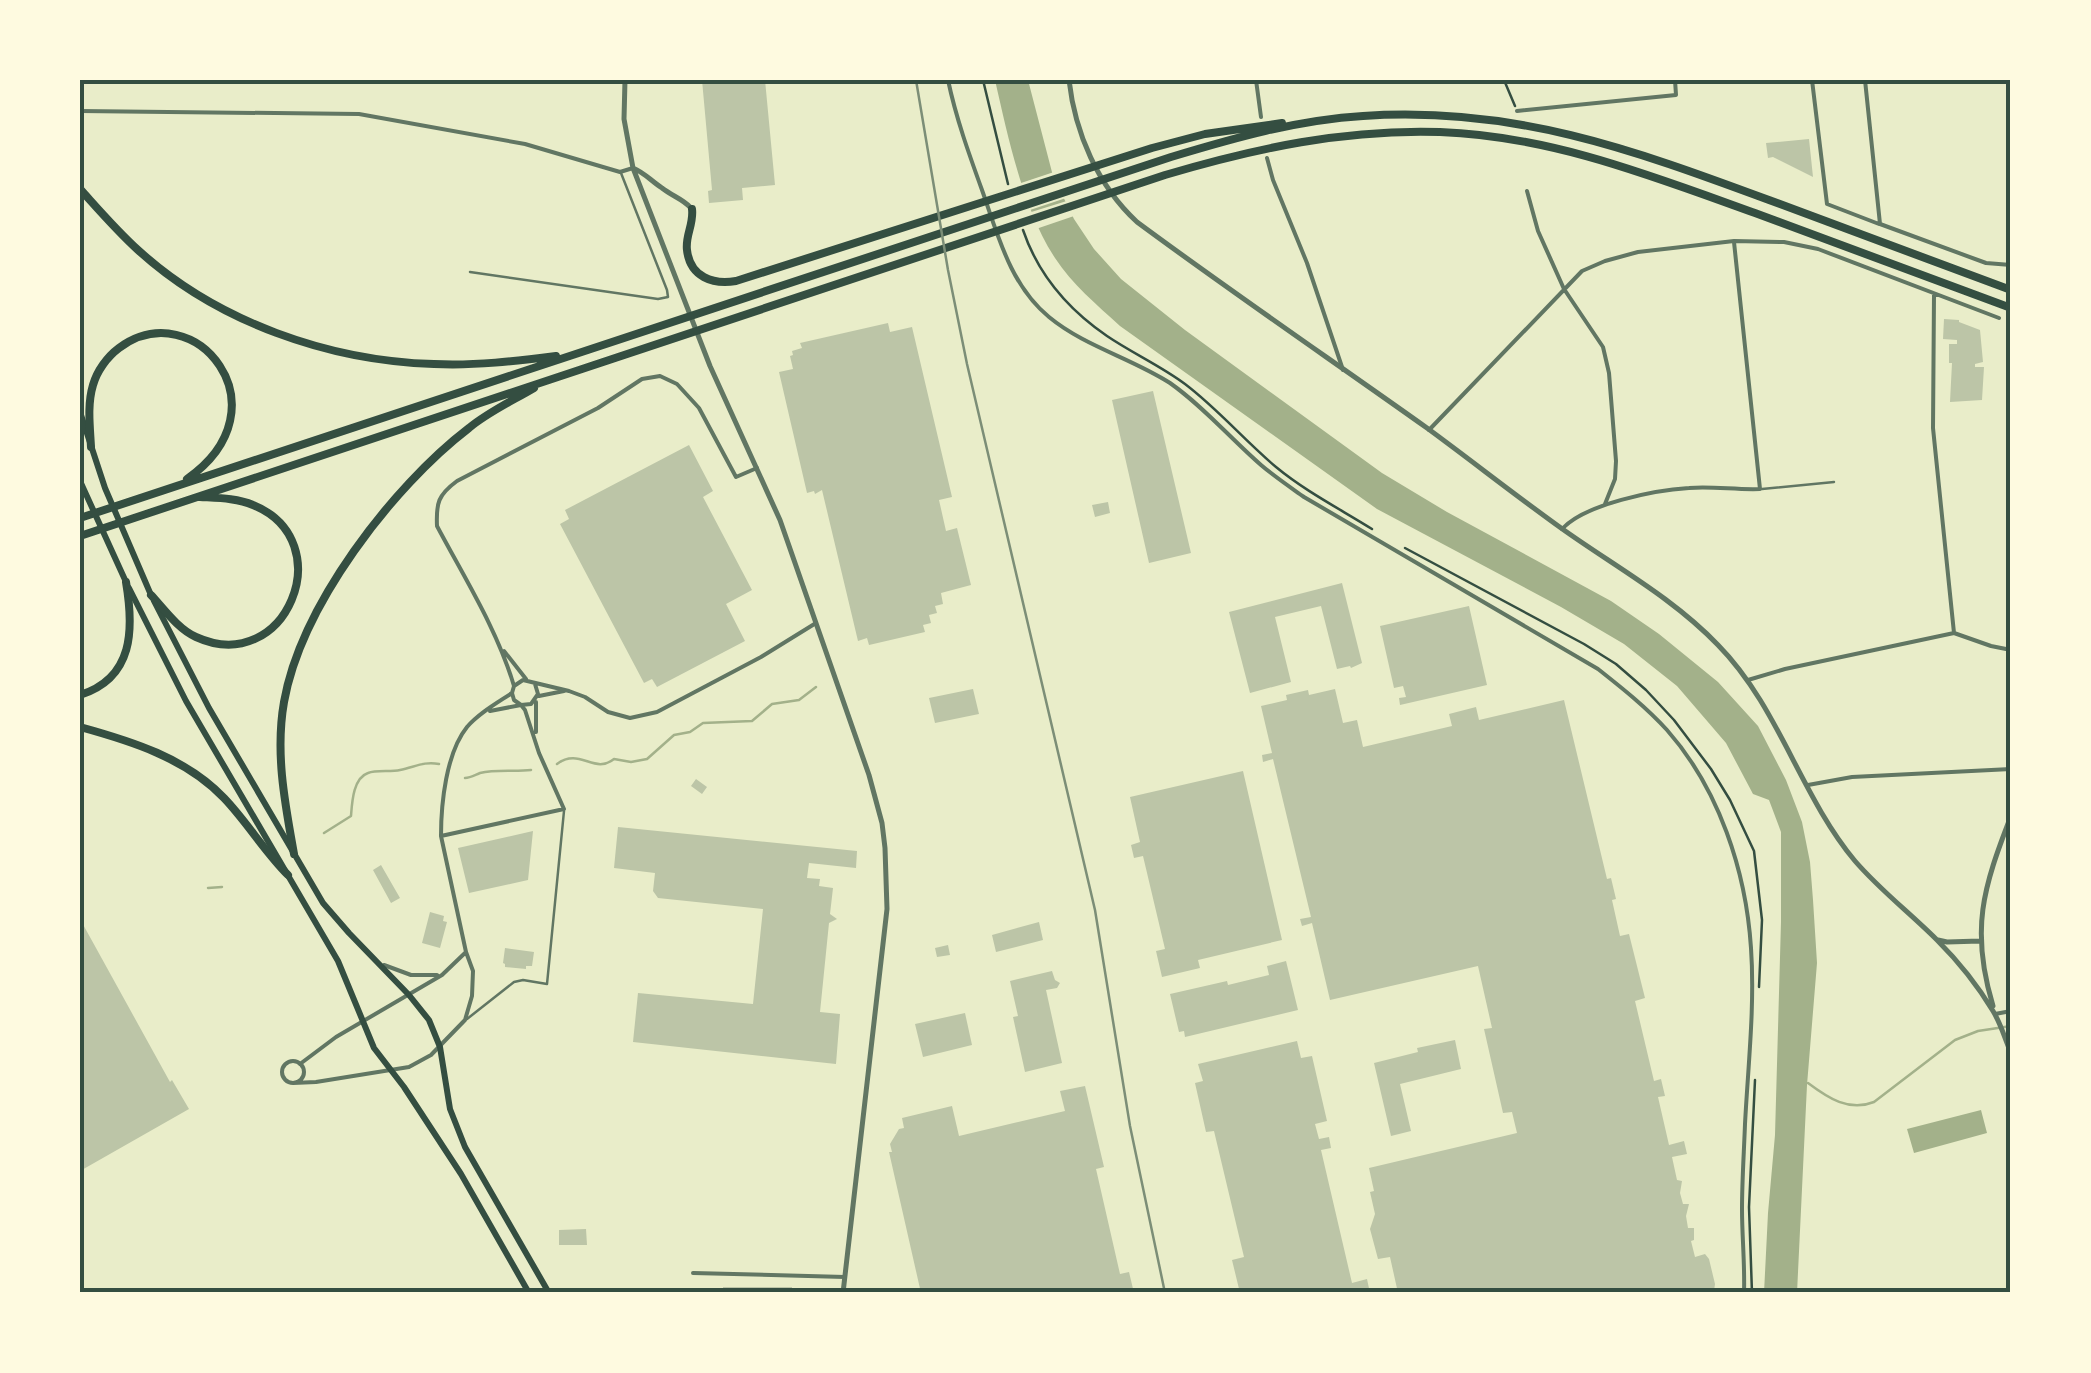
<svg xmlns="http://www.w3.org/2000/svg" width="2091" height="1373" viewBox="0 0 2091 1373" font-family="Ubuntu,sans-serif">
<rect width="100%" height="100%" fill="#e9edc9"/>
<path fill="#a3b18a" d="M995 80H1028L1053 176 1074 219 1094 249 1121 279 1185 330 1382 473 1447 512 1611 601 1659 634 1718 682 1758 726 1786 780 1802 822 1810 862 1813 900 1817 963 1807 1085 1797 1293H1764L1768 1213 1775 1135 1781 922V832L1769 800 1753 794 1726 743 1677 686 1624 644 1561 607 1377 509 1120 326C1097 305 1072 284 1055 258 1023 209 1008 137 995 80Z
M1981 1110 1987 1133 1914 1153 1907 1129Z"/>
<path fill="#e9edc9" d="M1057 171 1069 197 1027 211 1018 184Z
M1070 200 1077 215 1033 230 1028 213Z"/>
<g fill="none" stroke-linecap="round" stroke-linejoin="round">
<path stroke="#a3b18a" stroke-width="2.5" d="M557 764C580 747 594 775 614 759L631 762 647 759 674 735 690 732 703 723 752 721 772 704 799 700 816 687
M465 778C470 778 475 775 480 773 496 769 515 772 531 770
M324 833 351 816C352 803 353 778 368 773 376 770 391 772 400 770 415 767 424 761 439 764
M208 888 222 887
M1808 1083C1828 1098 1849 1112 1874 1102L1955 1040 1978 1031 2011 1026"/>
</g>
<path fill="#bcc5a7" d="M702 80H765L775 185 742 188 743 200 709 203 708 191 712 190Z
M1809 139 1813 177 1773 157 1768 158 1766 143Z
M1944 319 1959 320V322L1980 330 1983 362 1975 364V367H1984L1982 400 1950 402 1952 363H1949V344H1957V340L1943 339Z
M888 323 890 332 912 327 952 497 939 500 946 531 957 528 971 585 941 593 943 604 935 606 937 613 929 615 931 623 923 625 925 632 869 645 867 638 858 641 822 490 815 494 814 491 807 493 779 372 793 369 790 356 793 355 792 351 802 348 800 343Z
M1153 391 1191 553 1149 563 1112 400Z
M689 445 713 491 703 497 752 590 726 604 745 641 657 687 652 679 644 683 560 524 569 519 565 510Z
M1108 502 1110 513 1095 517 1092 505Z
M1342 583 1362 663 1351 668 1350 666 1337 669 1321 606 1275 617 1291 682 1250 693 1229 612Z
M1469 606 1487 685 1400 705 1399 698 1406 697 1403 686 1394 688 1380 626Z
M973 689 979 714 935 723 929 698Z
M1335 689 1343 723 1357 720 1363 747 1452 726 1449 714 1476 707 1479 720 1564 700 1607 879 1611 878 1616 899 1612 900 1620 936 1629 934 1645 998 1635 1001 1654 1081 1661 1079 1665 1096 1658 1097 1669 1145 1684 1141 1687 1154 1672 1157 1677 1180 1682 1181 1680 1193 1683 1204H1689L1686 1216 1688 1228H1694V1240L1691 1241 1695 1257 1705 1254 1709 1259 1715 1284 1714 1291 1703 1293H1398L1390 1257 1378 1259 1370 1229 1375 1214 1370 1192 1374 1191 1369 1168 1517 1133 1512 1112 1503 1113 1484 1029 1492 1028 1478 966 1330 1000 1312 923 1302 926 1300 919 1311 917 1273 759 1263 762 1262 755 1272 753 1261 706 1287 700 1286 695 1308 690 1309 695Z
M1243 771 1282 940 1198 960 1200 968 1162 977 1156 951 1165 949 1143 856 1134 858 1131 845 1140 842 1130 797Z
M696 779 707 787 702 794 691 786Z
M618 827 857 851 856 868 809 863 807 878 820 879 819 886 833 888 830 914 837 919 829 923 820 1012 840 1014 836 1064 633 1042 638 993 753 1004 763 909 658 898 653 891 655 873 614 868Z
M533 831 528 880 469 893 458 848Z
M381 865 400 898 391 903 373 870Z
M430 912 444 916 443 921 447 922 440 948 422 943Z
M80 919 170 1082 172 1080 189 1109 80 1171Z
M1039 922 1043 940 996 952 992 935Z
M948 945 950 955 937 957 935 948Z
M505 948 534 952 532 966H526V969L505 967V964L503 963Z
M1286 961 1298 1010 1185 1037 1184 1031 1179 1032 1170 994 1227 981 1228 985 1269 975 1267 966Z
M1052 971 1055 980 1060 983 1057 988 1046 990 1062 1063 1025 1072 1013 1017 1018 1016 1010 981Z
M965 1013 972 1045 923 1057 915 1024Z
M1455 1040 1461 1069 1400 1084 1411 1131 1391 1136 1374 1063 1418 1052 1417 1048Z
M1297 1041 1301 1058 1312 1056 1327 1121 1315 1124 1319 1139 1329 1137 1331 1148 1321 1150 1352 1283 1367 1279 1370 1293H1240L1232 1260 1244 1257 1214 1131 1206 1132 1195 1083 1203 1081 1198 1064Z
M1085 1086 1104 1167 1096 1169 1120 1274 1129 1272 1134 1293H921L889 1152H892L890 1144 899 1129 904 1128 902 1118 952 1106 959 1136 1065 1111 1060 1091Z
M586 1229 587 1245H559V1230Z
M723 1287H792V1293H723Z"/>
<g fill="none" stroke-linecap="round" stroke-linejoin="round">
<path stroke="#344e41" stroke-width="2.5" d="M983 80 1008 184
M1504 80 1515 106
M1023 230C1038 274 1069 310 1107 336 1132 353 1161 366 1185 384 1218 409 1244 440 1276 467 1305 491 1340 509 1372 529
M1405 548 1584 644 1616 664 1646 690 1674 720 1711 769 1730 800 1754 851 1762 920 1759 987
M1752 1293 1749 1207 1755 1080"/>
<path stroke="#617663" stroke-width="2.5" d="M470 272 658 299 668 297 667 290 621 173
M1762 489 1834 482
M467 1019 514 982 523 980 547 984 564 811"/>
<path stroke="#617663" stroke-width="4" d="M948 80C956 118 969 154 982 190 998 235 1010 285 1049 317 1084 346 1131 358 1170 383 1204 407 1230 438 1261 465 1275 477 1290 487 1304 497L1598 669C1622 688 1646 707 1667 730 1719 789 1746 871 1751 948 1755 1006 1748 1066 1745 1124 1744 1152 1742 1181 1742 1209 1742 1237 1745 1265 1744 1293
M1256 80 1261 117
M1812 80 1827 204 1879 224
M1865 80 1880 224 1986 263 2011 265
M80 111 359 114 525 144 620 172 633 168
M1517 111 1676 95 1675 80
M1267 158 1273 180 1307 263 1343 370
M1527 191 1538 231 1564 289 1603 347 1609 373 1616 461 1615 479 1605 504
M1934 294 1933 428 1954 633
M1429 430 1582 271 1605 261 1638 252 1734 241 1784 242 1818 249 1999 318
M1562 529C1585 504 1655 490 1689 488 1712 486 1736 490 1760 489L1734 242
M504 651 526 679
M1748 680 1785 669 1954 633 1991 646 2011 650
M514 686C497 629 465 579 437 526 436 503 438 495 457 481L598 408 642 379 660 376 677 384 699 408 736 477 757 468
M512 693 514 700 521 705 531 704 538 694 535 684
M539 696 564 691
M536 732V702
M1808 785 1852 777 2011 769
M441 836 564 809 539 753 525 710 521 705 490 711
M384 965 411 975H437
M1995 1014 2011 1011
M282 1072a11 11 0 1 1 22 0a11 11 0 1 1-22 0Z
M300 1064 336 1037 442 975 466 952
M293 1083 316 1082 409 1067 431 1055 465 1020 472 996 473 971 466 952 441 836C441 804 446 753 467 727 479 713 497 703 512 693L514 686 523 680 569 691 585 697 608 712 630 718 657 712 761 657 816 623
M693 1273 845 1277"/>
<path stroke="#617663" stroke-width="5" d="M625 80 624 119 633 168 710 366 780 520 869 775 882 823 885 848 887 909 843 1293
M1069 80C1075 133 1098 186 1137 222 1233 293 1330 359 1427 428 1472 461 1515 495 1561 528 1614 566 1672 597 1718 645 1779 707 1800 795 1855 861 1880 890 1910 913 1937 940 1958 961 1978 986 1993 1011 2001 1024 2005 1039 2011 1053
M633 168C645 173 651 181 662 188 672 196 683 199 691 208
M1938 940 1947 942 1980 941
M1993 1006C1970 930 1983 888 2011 816"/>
<path stroke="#344e41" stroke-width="6" d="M129 588 186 701 338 961 374 1048 404 1087 461 1174 529 1293
M154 601 209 708 323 903 349 933 409 995 429 1020 440 1047 450 1109 465 1147 549 1293"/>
<path stroke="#344e41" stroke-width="6" d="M80 412 105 488 151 595
M80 481 126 582"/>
<path stroke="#344e41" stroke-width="8" d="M80 189C99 210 117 231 138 250 217 322 329 361 434 364 475 366 516 361 556 356
M692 209C694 224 685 236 687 250 690 277 713 285 736 281L1152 148 1205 134 1282 123
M91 447C90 427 87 405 93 385 97 371 107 357 119 348 195 292 289 408 187 479
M80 518 1171 157C1234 138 1297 120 1363 116 1514 106 1631 149 1769 200 1849 230 1930 260 2011 290
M80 536 1165 175C1256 148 1345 129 1440 132 1551 136 1652 176 1755 213 1840 245 1926 276 2011 308
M151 595C164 609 178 629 196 637 286 678 342 541 253 505 237 498 217 498 200 497
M80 695C134 678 134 629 126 582
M80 727C131 741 186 758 224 798 247 822 264 851 288 875
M294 854C285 804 275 753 284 702 301 606 392 487 469 428 488 412 512 401 534 388"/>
<path stroke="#7c8e77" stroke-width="2.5" d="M916 80 948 270 967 364 1095 910 1130 1126 1165 1293"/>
</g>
<rect width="2091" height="1373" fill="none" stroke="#fefae0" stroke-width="165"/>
<rect x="82" y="82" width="1926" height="1208" fill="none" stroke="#344e41" stroke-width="4"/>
</svg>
